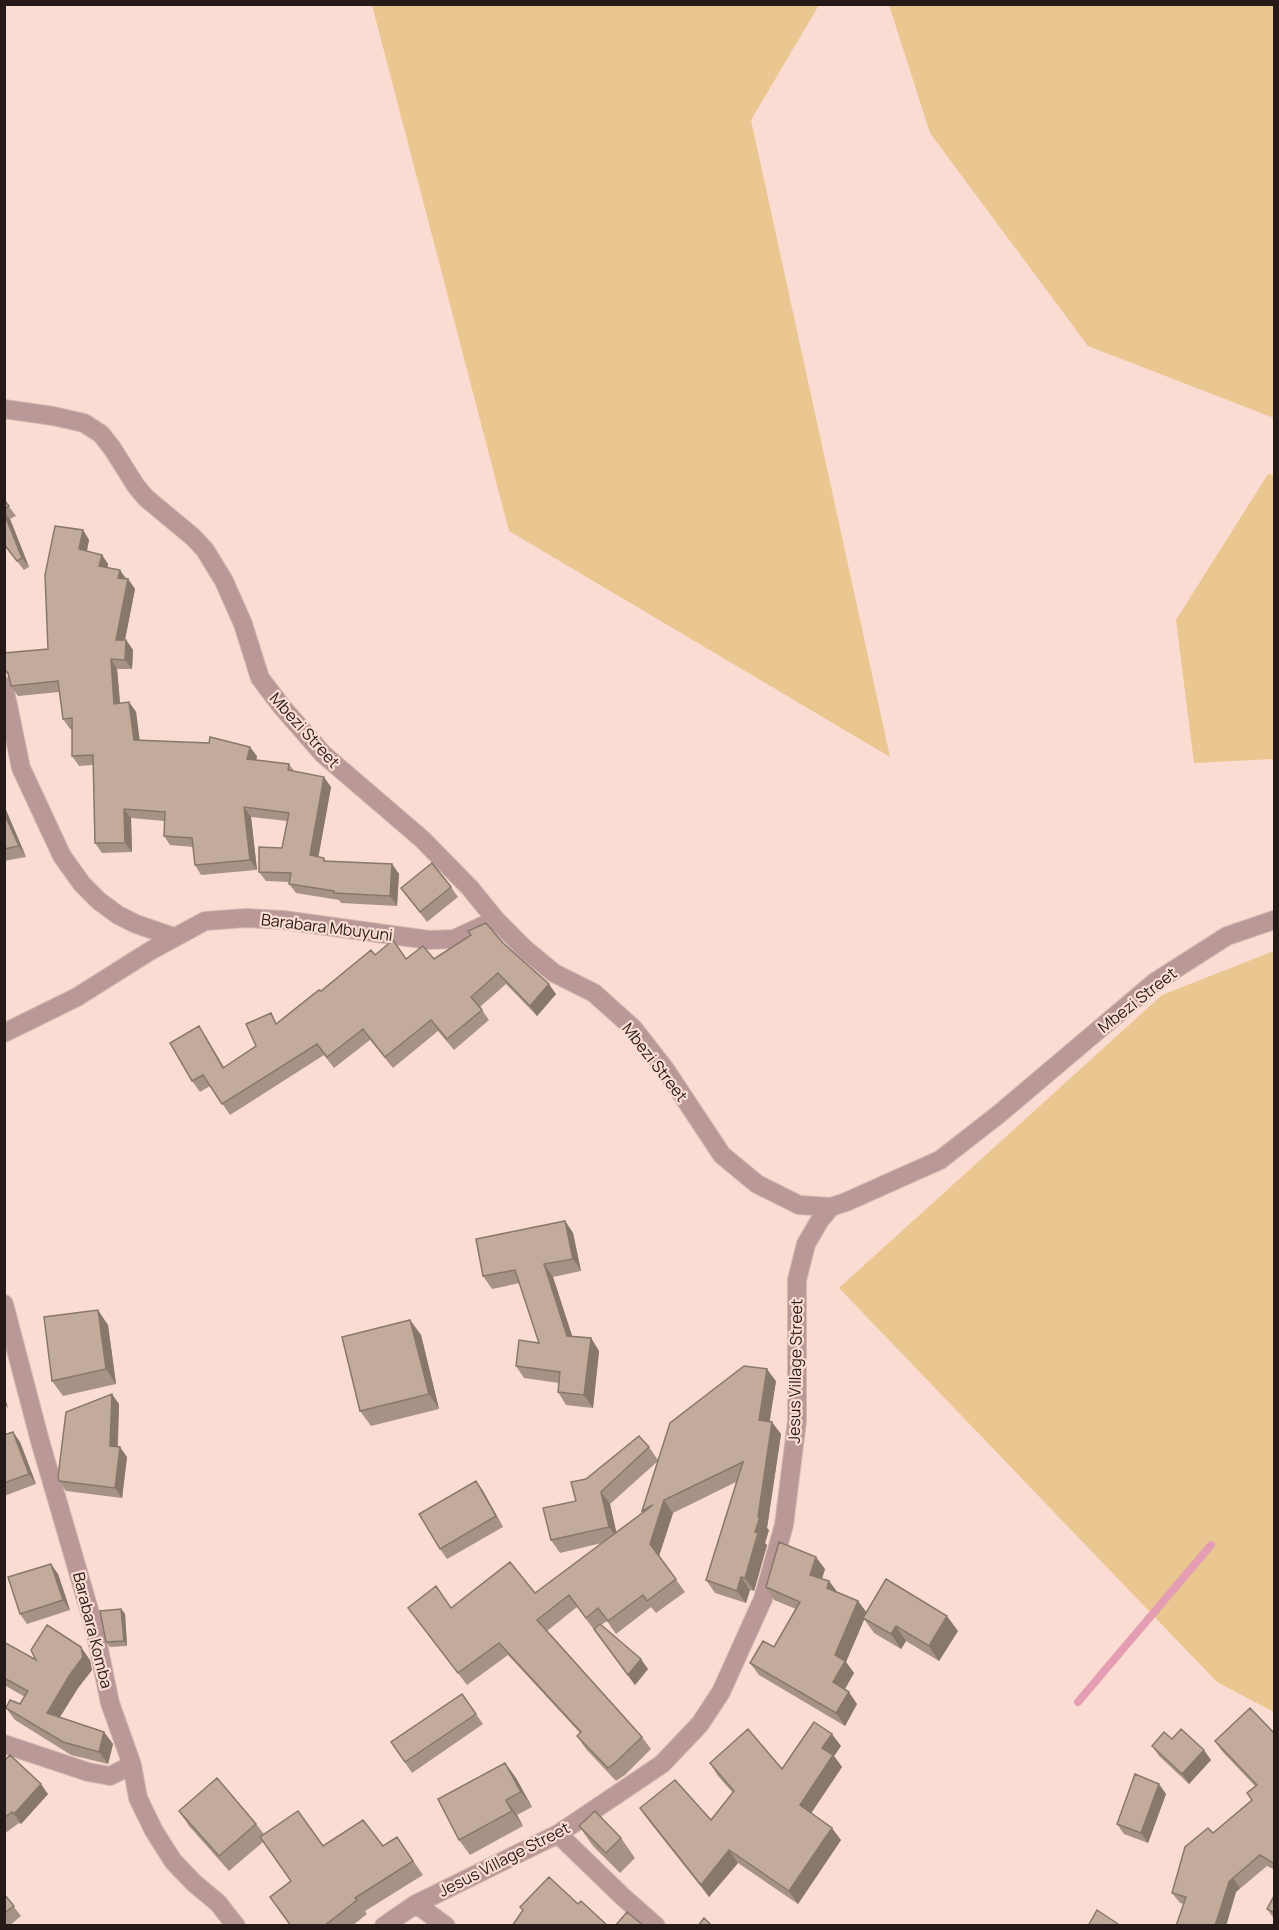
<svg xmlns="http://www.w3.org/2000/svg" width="1279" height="1930" viewBox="0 0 1279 1930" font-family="Manrope,sans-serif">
<rect width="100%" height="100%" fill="#fadcd3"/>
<path fill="#eac690" d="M372 5H819L751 120 890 757 509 531Z
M889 5H1274V418L1088 346 930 133Z
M1268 474 1274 475V759L1194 763 1176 620Z
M1274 951V1712L1217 1682 839 1288 1162 995Z"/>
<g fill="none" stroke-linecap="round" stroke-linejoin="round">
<path stroke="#e49db2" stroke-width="8" d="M1078 1702 1211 1545"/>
<defs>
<path id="minor" d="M4 409 53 416 84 423 101 434 112 448 136 486 146 498 193 537 205 550 224 581 243 624 260 678 282 707 323 754 422 839 470 888 496 920 525 949 554 973 594 993 633 1028 665 1069 722 1155 757 1184 799 1205 831 1207 846 1202 940 1160 999 1114 1155 982 1227 936 1274 920
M4 686 21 768 62 856 82 884 99 901 118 915 136 924 174 937
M4 1033 77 997 150 951 205 921 246 918 283 920 429 940 454 939 491 922
M4 1304 40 1441 95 1630 110 1703 132 1765 138 1798 154 1831 173 1861 194 1883 218 1903 236 1926
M4 1744 88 1772 110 1776 132 1765
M558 1834 622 1896 656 1926
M416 1904 446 1926
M384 1926 416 1904 558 1834 662 1764 700 1724 721 1692 763 1599 784 1525 797 1421V1280L806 1244 820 1220 831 1207"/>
</defs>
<use href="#minor" stroke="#d4b9b1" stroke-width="20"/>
<use href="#minor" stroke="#b99897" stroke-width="18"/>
</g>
<path fill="#a79385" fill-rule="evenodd" d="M4 500 16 516 10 519 29 567 24 570 4 545Z
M83 530 89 540 87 551 102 555 108 564V568L128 579 135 589 125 640H126L133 650 132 669H117L120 703 129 702 136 712 139 740 257 756 256 760 289 764 294 771 331 787 318 857 327 861 392 864 399 874 397 906 341 903 339 900 296 893 289 884V882L266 881 259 872 282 848 287 821 251 817 257 870 201 875 195 865 193 847 170 845 164 836V821L131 818 132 852 102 853 95 843 93 765 79 766 72 756V729H70L63 719 59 692 18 696 11 686 8 675 4 670 48 649Z
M4 808 6 810 26 857 4 861Z
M451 887 458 897 427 922 401 888Z
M503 943 556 994 537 1016 506 984 480 1007 489 1020 454 1050 438 1031 393 1068 370 1040 334 1068 324 1055 230 1115 210 1086 200 1092 192 1081 206 1037 224 1067 256 1046 278 1023 321 991 375 955 406 959H434Z
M565 1221 573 1233 581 1271 553 1277 572 1336 591 1338 599 1351 593 1408 566 1405 558 1392 559 1383 524 1378 516 1366 539 1343 520 1283 492 1289 483 1276Z
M410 1320 421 1335 439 1409 371 1426 360 1411Z
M108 1325 116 1384 63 1396 52 1381Z
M776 1381 769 1421 781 1434 767 1528 769 1530 765 1543 767 1545 754 1591 750 1590 746 1603 715 1593 706 1580 736 1482 673 1513 659 1556 685 1592 656 1613 651 1607 616 1634 607 1621 601 1625 648 1669 635 1685 577 1607 547 1631 642 1737 651 1749 625 1775 616 1781 586 1749 577 1736 580 1733 508 1655 467 1685 408 1608H451L535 1593 602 1543 560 1553 551 1540 576 1501 586 1479 649 1447 658 1460ZM658 1461 642 1511 643 1513 616 1533 610 1504Z
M119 1404 118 1447 127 1457 122 1498 66 1491 59 1481Z
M13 1432 20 1442 36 1484 4 1496V1435Z
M476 1481 483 1491 503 1527 447 1559 440 1549Z
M825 1569 822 1579 829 1581 837 1592 858 1601 866 1612 958 1631 939 1661 906 1641 901 1649 874 1633 864 1619 846 1662 854 1673 845 1689 857 1704 845 1726 759 1675 750 1663 774 1647 796 1609 774 1600 766 1587Z
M58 1574 70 1610 27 1624 20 1614Z
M121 1609 125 1614 127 1646 110 1647 106 1642Z
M4 1642 36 1660H90L92 1670 78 1688 60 1717 104 1732 113 1744 108 1764 71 1755 15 1720 6 1708 20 1704 25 1697 4 1685Z
M462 1694 483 1724 412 1773 391 1742Z
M1275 1734V1870L1267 1866 1236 1892 1226 1926H1176L1184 1904 1180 1903 1172 1893 1252 1800 1247 1793 1255 1786 1222 1751 1215 1741Z
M1172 1739 1211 1760 1189 1784 1159 1756 1152 1746Z
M841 1746 834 1756 842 1767 811 1813 841 1840 798 1904 738 1863 709 1897 649 1821 640 1808 711 1820 733 1793 718 1776 710 1763 782 1769Z
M4 1761 48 1794 21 1824 19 1823 4 1834Z
M505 1763 516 1778 532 1807 517 1815 523 1826 470 1855 459 1840Z
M1166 1794 1148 1843 1124 1834 1117 1824Z
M179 1811 256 1824 264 1834 323 1846H383L397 1837 423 1875 365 1911 367 1914 352 1926H291L270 1897 291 1881 263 1842 229 1871 189 1826Z
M579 1826 621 1838 635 1858 620 1873 593 1846Z
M4 1894 21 1916 9 1926H4Z
M1275 1894V1920L1267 1909Z"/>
<path fill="#88786c" d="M4 512 10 519 29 567 22 558Z
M83 530 89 540 85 559 79 549Z
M102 555 108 564 106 576 99 566Z
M120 570 127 580 118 578Z
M128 579 135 589 123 649 116 640Z
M126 640 133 650 132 669 125 660Z
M111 659 117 669 121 714 114 704Z
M129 702 136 712 141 749 134 740Z
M250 747 257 756 254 769 247 759Z
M324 777 331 787 317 865 310 855Z
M244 807 251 817 257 870 250 860Z
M4 808 6 810 26 857 19 846 4 813Z
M124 809 131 818 132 852 125 843Z
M392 864 399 874 397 906 390 896Z
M549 984 556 994 537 1016 530 1006Z
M199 1026 206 1037 230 1078 223 1068Z
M565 1221 573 1233 581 1271 573 1259Z
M544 1264 553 1277 576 1348 567 1336Z
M98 1310 108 1325 116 1384 106 1369Z
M410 1320 421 1335 439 1409 429 1394Z
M591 1338 599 1351 593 1408 584 1395Z
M767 1369 776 1381 768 1432 759 1420Z
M4 1394 8 1408 4 1403Z
M112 1394 119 1404 117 1456 110 1446Z
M772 1422 781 1434 767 1528 769 1530 765 1543 767 1545 754 1591 745 1578 758 1517Z
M13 1432 20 1442 36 1484 29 1474Z
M120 1447 127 1457 122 1498 115 1488Z
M476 1481 483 1491 503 1527 496 1516Z
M601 1492 610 1504 618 1539 609 1527Z
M664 1500 673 1513 659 1556 650 1544Z
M816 1557 825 1569 819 1587 810 1575Z
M51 1564 58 1574 70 1610 63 1600Z
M741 1577 750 1590 746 1603 737 1591Z
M829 1581 838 1593 827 1588Z
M858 1601 867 1613 846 1662 854 1673 842 1694 833 1682 835 1655Z
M121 1609 125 1614 127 1646 124 1641Z
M947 1616 958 1631 939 1661 929 1646Z
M896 1626 906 1641 901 1649 891 1634Z
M81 1647 90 1660 92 1670 78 1688 55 1725 47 1713Z
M641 1659 648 1669 635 1685 628 1675Z
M849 1692 857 1704 845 1726 836 1713Z
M104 1732 113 1744 108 1764 99 1752Z
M832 1734 841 1746 834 1756 842 1767 808 1818 800 1805 822 1748Z
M1204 1750 1211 1760 1189 1784 1182 1774Z
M505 1763 516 1778 532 1807 521 1792Z
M41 1784 48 1794 21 1824 14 1814Z
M1159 1784 1166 1794 1148 1843 1141 1833Z
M506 1800 517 1815 523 1826 512 1811Z
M832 1828 841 1840 798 1904 789 1891Z
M729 1850 738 1863 709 1897 701 1885Z
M1233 1878 1240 1888 1236 1892 1226 1926H1215L1229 1882Z"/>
<path fill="#c2ab9b" stroke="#88786c" stroke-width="1.5" d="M4 500 9 506 4 509Z
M4 513 22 558 17 561 4 544Z
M55 526 83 530 79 549 102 555 99 566 120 570 118 578 128 579 116 640H126L125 660 111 659 114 704 129 702 134 740 209 743 210 737 250 747 247 759 289 764 288 770 324 777 310 855 324 858V861L392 864 390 896 334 893V891L289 884 291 873 259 872V847L282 848 289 813 244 807 250 860 195 865 192 838 164 836 165 812 124 809 125 843H95L93 755 72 756V718L63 719 58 681 11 686 8 673 4 669V653L48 649 45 575Z
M4 813 19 846 4 849Z
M432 863 451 887 420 912 401 888Z
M486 923 503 943 549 984 530 1006 498 973 471 997 482 1010 447 1039 431 1020 385 1057 363 1029 327 1057 317 1044 222 1104 203 1075 192 1081 170 1043 199 1026 223 1068 256 1046 246 1024 271 1013 276 1024 319 990 321 991 371 950 375 955 393 940 406 959 423 946 434 959 471 935 468 931Z
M565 1221 573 1259 544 1264 567 1336 591 1338 584 1395 558 1392 560 1372 516 1366 519 1340 539 1343 515 1270 483 1276 476 1239Z
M98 1310 106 1369 52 1381 44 1317Z
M410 1320 429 1394 360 1411 342 1337Z
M744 1366 767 1369 759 1420 772 1422 758 1517H760L755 1532 758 1533 745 1578 741 1577 737 1591 706 1580 743 1462 664 1500 650 1544 676 1579 647 1601 643 1595 608 1621 598 1608 586 1618 569 1595 537 1620 642 1737 616 1762 608 1768 577 1736 581 1732 499 1643 458 1673 408 1608 436 1586 451 1608 510 1562 535 1593 653 1505 642 1511 670 1423Z
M112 1394 110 1446 120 1447 115 1488 59 1481 58 1477 66 1412Z
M13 1432 29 1474 4 1483V1435Z
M639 1436 649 1447 601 1492 609 1527 551 1540 543 1508 576 1501 571 1482 586 1479Z
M476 1481 496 1516 440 1549 419 1514Z
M779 1542 816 1557 810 1575 829 1581 827 1588 858 1601 835 1655 845 1661 833 1682 849 1692 836 1713 750 1663 763 1641 774 1647 800 1602 766 1587Z
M51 1564 63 1600 20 1614 8 1577Z
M886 1579 947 1616 929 1646 896 1626 891 1634 863 1618Z
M121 1609 124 1641 106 1642 100 1611Z
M600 1624 641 1659 628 1675 594 1629Z
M47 1625 81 1647 83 1657 69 1676 47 1713 104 1732 99 1752 63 1742 6 1708 10 1700 20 1704 28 1691 4 1678V1642L36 1660 31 1650Z
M462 1694 476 1714 405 1762 391 1742Z
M1250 1708 1275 1734V1864L1260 1855 1233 1878 1229 1882 1215 1926H1176L1186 1897 1172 1893 1185 1847 1208 1828 1213 1833 1252 1800 1247 1793 1257 1785 1215 1741Z
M814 1722 832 1734 822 1748 833 1755 800 1805 832 1828 789 1891 729 1850 701 1885 640 1808 675 1780 711 1820 734 1791 710 1763 748 1729 782 1769Z
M1181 1729 1204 1750 1182 1774 1152 1746 1164 1732 1172 1739Z
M10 1755 41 1784 14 1814 12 1812 4 1818V1761Z
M505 1763 521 1792 506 1800 512 1811 459 1840 438 1799Z
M1135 1774 1159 1784 1141 1833 1117 1824Z
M217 1778 256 1824 219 1856 179 1811Z
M298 1811 323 1846 363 1820 383 1846 397 1837 413 1861 355 1898 357 1900 324 1926H291L270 1897 291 1881 260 1837Z
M595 1811 621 1838 606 1853 579 1826Z
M549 1877 578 1904 581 1901 608 1926H512L523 1910 520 1907Z
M4 1894 14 1906 4 1913Z
M1275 1894V1913L1267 1909Z
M1097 1910 1121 1926H1088Z
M627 1912 644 1926H615Z
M704 1918 712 1926H698Z"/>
<g text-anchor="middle" stroke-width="4.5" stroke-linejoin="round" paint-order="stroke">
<g font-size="16" fill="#251a17" stroke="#fadcd3">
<text transform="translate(305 730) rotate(48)" y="6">Mbezi Street</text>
<text transform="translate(327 927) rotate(7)" y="6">Barabara Mbuyuni</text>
<text transform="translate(1137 1000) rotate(-38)" y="6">Mbezi Street</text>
<text transform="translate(655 1062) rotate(52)" y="6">Mbezi Street</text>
<text transform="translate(795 1371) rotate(-89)" y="6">Jesus Village Street</text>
<text transform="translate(93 1630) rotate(76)" y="6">Barabara Komba</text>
<text transform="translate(504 1859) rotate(-27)" y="6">Jesus Village Street</text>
</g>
</g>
<rect width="1279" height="1930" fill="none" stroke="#251a17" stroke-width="12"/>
</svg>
